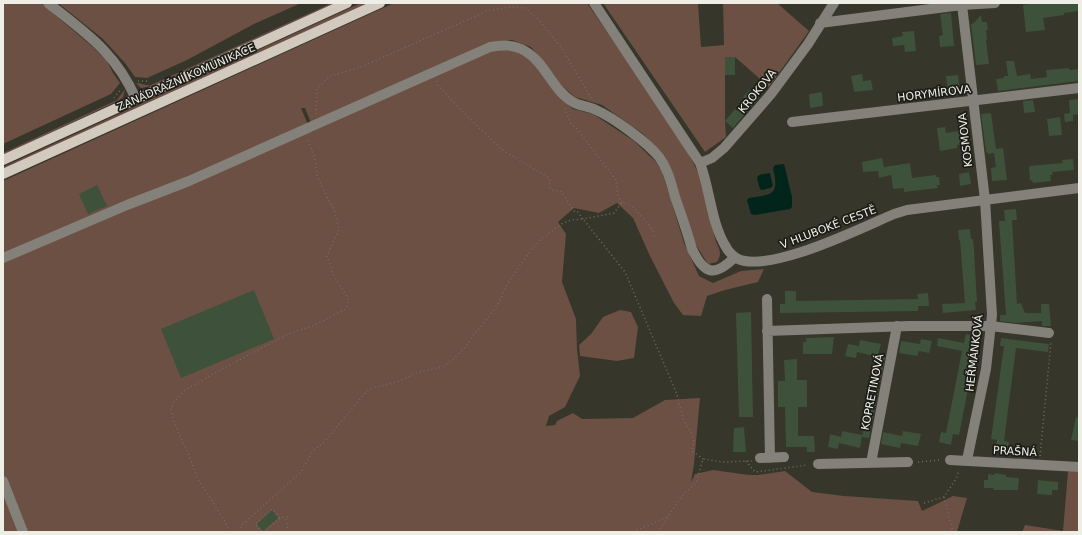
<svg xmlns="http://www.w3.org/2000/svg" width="1082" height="535" viewBox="0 0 1082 535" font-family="'DejaVu Sans',sans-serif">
<rect width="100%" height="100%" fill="#36362a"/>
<path fill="#6b5043" d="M3 3H41L94 48 107 61 113 73 120 83 111 94 3 144Z
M58 3H301L254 24 187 60 147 78 135 77 125 63 103 39Z
M332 3H336L152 86 141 88 136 83C141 83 145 86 151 85Z
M361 3H369L3 170V167Z
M394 3H587L678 134 699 174 716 242C720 250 722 254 717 262L708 264 694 242 657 148 642 133 602 105 575 97 560 84 531 47 512 40 487 43 311 123 305 108H301L311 132 483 54 500 49 515 51 531 60 559 96 573 109 593 114 634 141 655 161 662 171 684 243 699 276 713 283 741 271 764 269 758 282 725 290 707 296 701 316 683 315 674 303 650 256 633 218 617 203 599 213 574 208 558 222 566 234 562 282 576 319 577 349 580 376 565 407 549 416 546 426 555 425 557 421 573 413 582 419 633 418 665 400 700 398 694 464 691 482 695 474 713 470 749 475H758L785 471 812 492 844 496 918 501 922 511 953 496 967 498 957 532H3V181Z
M603 3H698L701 47 724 45 723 3H777L809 31 769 87 735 57H725V121L726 137 705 152Z
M125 89 123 97 120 100 3 155V153L117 100Z
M620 310 631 312 638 327 634 358 617 361 580 356 579 345 591 334 603 317Z
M1068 471 1079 472V532H1022L1025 525 1063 531Z"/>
<path fill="#01241b" d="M784 164 792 197V207L790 209 755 215 751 214 747 200 749 198C774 194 779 195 773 168L775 165Z
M770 173 773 186 770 188 762 190 760 189 757 178 759 175Z"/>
<path fill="#3e513b" d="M1036 3H1079V11L1064 13V15L1043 18 1045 30 1026 32 1023 5Z
M951 13 954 46 940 47 939 36 943 35 940 14Z
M981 15 982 22H987L988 30H986L987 39 986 40 989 64 976 65 971 24 974 23Z
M914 31 916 51 905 52 904 45 893 46 892 38 903 36 902 32Z
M725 57H735V75H725Z
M1006 61H1014L1017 76 1030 74 1031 79 1047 77 1046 70 1069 68V70L1079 69V81L998 91 996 79 1004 78V76H1008Z
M862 74 863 81 871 80 873 90 854 92 851 76Z
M958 75 960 93 951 94V91L948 92 946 76Z
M749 90 759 98 733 128 725 121 735 109 738 111 747 100 743 97Z
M822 92 823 106 810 108 809 94Z
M1079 99V114L1073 115V121L1065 122 1064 114 1070 113 1069 100Z
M1033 100 1035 112 1024 113 1023 101Z
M991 113 996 149 1003 148 1007 180 992 181 991 168 996 167 994 153 988 154 987 152H986L981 114Z
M1060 117 1062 135 1049 136 1047 119Z
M945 127 946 133 964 130 966 144 957 145V148L940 151 937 128Z
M882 158 884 167 910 163 912 178 936 175V177H939L940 185H937L938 188 904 192V188L893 189 891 175 879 178 878 171 863 172 862 162Z
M1073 159 1074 170 1052 172 1053 175H1050L1051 181 1033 183 1032 180 1030 181 1029 166 1063 163 1062 160Z
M969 172 971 184 960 186 959 174Z
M97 185 107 206 88 214 79 194Z
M1016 209 1017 220H1012L1017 304 1021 303 1025 313H1041V304H1049L1051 326H1042V321L1016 323 1000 321V315H1006L999 221H1005L1004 210Z
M970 229 971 239H973L974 250 977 302H975L976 310 943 313 942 304 965 303 960 240H959L958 230Z
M254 290 274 339 181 378 161 329Z
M785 291H796V301L918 299 917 294 928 293 929 306H918V311L780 313V304H785Z
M751 312 753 417H739L736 313Z
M966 334 972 335 969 352 975 353 959 435 953 434 951 445 939 442 941 432 946 433 962 351 937 346 938 338 964 343Z
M834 337 832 354H803V342H806V338Z
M1001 338 1049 344 1048 352 1016 348 1004 441 1009 442 1008 452 995 451 997 440 991 439 1004 346H1000Z
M921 339 932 341 929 353 919 351 917 356 899 353 901 341 920 344Z
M860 340 881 344 878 355 885 357 869 438 862 437 878 357 857 352 856 358 845 356 848 344 859 346Z
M797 359V380H807V407H798V436H814L815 452H807V447H786L785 407H778V381H785L784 360Z
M1076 417 1079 418V441L1071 440Z
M744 427 746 452H733L734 428Z
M842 431 862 435 860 448 839 443 838 449 828 447 830 434 841 437Z
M903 431 921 434 918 446 901 443 900 448 881 444 883 432 902 436Z
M995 473 1006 475V477L1019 478 1018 490H994L993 488H984V480H988V474L994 475Z
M1038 480 1058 482V490H1052V495L1037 494Z
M272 510 278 518 263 531 257 524Z"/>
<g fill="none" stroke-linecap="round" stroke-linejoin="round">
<path stroke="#6f6f64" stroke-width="1.5" stroke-dasharray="1 3" stroke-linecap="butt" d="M138 81H150
M437 81V84L462 111 501 149 549 178 550 181 549 186 552 190 562 192 574 211H577L583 219 614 213 622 202
M114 98 121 89
M565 108 570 123 577 129 616 180 618 196 622 202 633 207 650 226 655 237
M316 114 317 88 330 76 361 67 487 11 510 7 525 8 538 19 561 47 591 98
M1040 456 1051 342
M746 461 755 472 808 465
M918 462 940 460
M944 497 953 532
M924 503 944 497 956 479 959 470
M230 532 223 518 198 479 190 458 176 427 171 410 173 403 185 390 213 374 288 334 313 326 346 309 349 300 333 274 327 256 339 229 335 212 328 199 317 175 315 159 307 138
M240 532 242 525 301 472 312 452 325 441 366 392 373 388 400 381 416 373 442 367 453 360 468 344 474 334 481 327 499 303 507 284 531 250 541 239 563 223 571 220 583 219 625 272 676 392 684 421 692 434 694 442 692 451 703 459
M262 532 255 524 272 509 280 518
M264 532 280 518 286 517
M288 532 286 517H289
M633 532 669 516
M658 532 681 497 696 483 703 459 722 462 752 461"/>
<path stroke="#84807a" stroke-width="10" d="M48 3C86 33 116 53 136 99
M594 3 700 163C710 189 711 223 726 247 728 251 732 255 736 258 767 275 861 228 894 214L907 210 1079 188
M962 5 985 200 992 315 986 369 967 460
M820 23 962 5 995 3
M792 122 1079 88
M700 163 712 158 724 148 771 94 808 44 834 3
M3 258 127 205 189 181 490 47C502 45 514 44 525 51 546 63 552 90 573 102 579 106 589 106 596 110 614 118 647 142 659 157 668 169 671 183 675 197 681 214 687 231 692 249 704 274 714 278 735 257
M767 299 770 458
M767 331 910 326H990L1049 333
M760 458 784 457
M950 460 1079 467
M871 463 897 326
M818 464 908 462
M3 481 23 532"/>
<path stroke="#d2cabf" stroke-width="10" d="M3 160 347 3
M3 174 380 3"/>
</g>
<g text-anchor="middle" stroke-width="3.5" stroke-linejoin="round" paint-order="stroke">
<g font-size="11" fill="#eeeee6" stroke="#1d1d18">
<text transform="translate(186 77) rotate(-24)" y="4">ZANÁDRAŽNÍ KOMUNIKACE</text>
<text transform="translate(757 91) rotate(-51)" y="4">KROKOVA</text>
<text transform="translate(934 93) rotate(-7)" y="4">HORYMÍROVA</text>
<text transform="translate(965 140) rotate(-97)" y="4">KOSMOVA</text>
<text transform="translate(828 227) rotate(-21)" y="4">V HLUBOKÉ CESTĚ</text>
<text transform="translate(974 353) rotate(-83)" y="4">HEŘMÁNKOVÁ</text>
<text transform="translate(872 392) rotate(-79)" y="4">KOPRETINOVÁ</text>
<text transform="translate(1015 451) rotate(3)" y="4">PRAŠNÁ</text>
</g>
</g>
<rect width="1082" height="535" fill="none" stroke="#eeeee6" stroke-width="8"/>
</svg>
